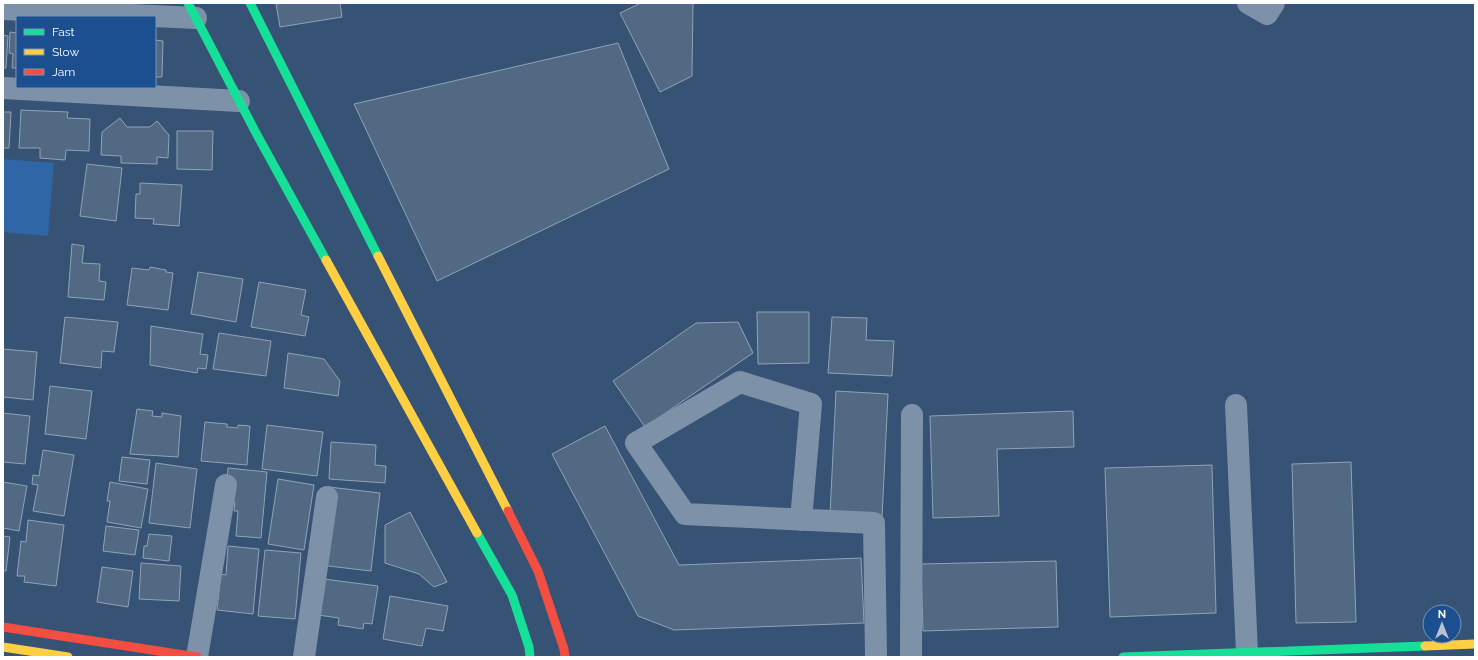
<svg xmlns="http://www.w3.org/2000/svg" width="1478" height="660" viewBox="0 0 1478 660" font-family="Raleway,sans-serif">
<rect width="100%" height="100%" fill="#365274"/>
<path fill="#2f66a5" d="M3 159 54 163 48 236 3 232Z"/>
<path fill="#526984" stroke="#92a2b6" d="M285 3H340L342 17 280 27 276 4Z
M641 3H693L692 76 660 92 620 13Z
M10 32 17 33V68H12L13 54 9 53Z
M3 35 8 36 6 68H3Z
M155 40 163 41 162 77H155Z
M618 43 669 169 437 281 354 104Z
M21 110 68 112 67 118 90 119 89 151 66 150 65 160 40 158V148H19Z
M3 112H11L9 148H3Z
M120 118 127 127H150L157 121 169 135 168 158 157 157V164L121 163V156L101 155 102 132Z
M177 131H213L212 170 177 169Z
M87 164 122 168 116 221 80 216Z
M140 183 182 185 179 226 153 224 154 219 135 218 136 194H140Z
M72 244 84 246 82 263 100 264 99 281 106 282 104 300 68 297Z
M150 267 166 270V272L173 273 168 310 127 305 132 268 149 270Z
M198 272 243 279 236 322 191 314Z
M259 282 306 290 301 315 309 317 305 336 251 327Z
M757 312H809V363L758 364Z
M65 317 118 322 114 352 102 351 101 368 60 363Z
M832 317 867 318 866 340 894 341 892 376 828 373Z
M738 322 753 353 645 427 613 381 696 323Z
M151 326 203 334 200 354 208 355 206 369 198 368 197 373 150 365Z
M219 333 271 341 266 376 213 369Z
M3 349 37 352 33 400 3 397Z
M288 353 324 359 340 381 338 396 284 388Z
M50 386 92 391 86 439 45 434Z
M836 391 888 394 882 518 830 515Z
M137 409 153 411 152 416 162 417V413L181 416 178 457 130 454Z
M1073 411 1074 447 997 449 999 516 933 518 930 416Z
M3 413 30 416 25 464 3 462Z
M205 422 227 424V427L238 428V425L250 426 247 465 201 461Z
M267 425 323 432 317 476 262 469Z
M605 426 679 565 861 558 864 623 674 630 638 616 552 454Z
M331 442 376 445 375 465 386 466 385 483 329 479Z
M43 450 74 455 64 516 33 511 38 485 32 484 33 475 39 476Z
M122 457 150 460 147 484 119 481Z
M1351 462 1356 622 1296 623 1292 464Z
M156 463 197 469 190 528 149 523Z
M1212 465 1216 613 1110 617 1105 468Z
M228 468 267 472 261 538 236 536 238 511H234L235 502H230L226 492Z
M278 479 314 485 304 550 268 544Z
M3 482 27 486 19 531 3 528Z
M110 482 148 489 141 528 107 522 110 501H107Z
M329 487 380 493 371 571 320 565Z
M410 512 447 582 434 587 419 574 385 563V525Z
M28 520 64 525 56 586 24 582 25 576H17L21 541 26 542Z
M106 526 139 530 135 555 103 551Z
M149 534 172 536 169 561 143 558 144 546H147Z
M3 536 10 537 6 571H3Z
M228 546 259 549 253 614 217 610 221 574 226 575Z
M265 550 301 553 295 619 258 616Z
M1056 561 1058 627 923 631 921 564Z
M141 563 181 566 179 601 139 599Z
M102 567 133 571 128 607 97 602Z
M316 578 378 586 372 624 364 623 363 629 338 625 339 618 311 614Z
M390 596 448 606 443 631 426 628 422 646 383 639Z"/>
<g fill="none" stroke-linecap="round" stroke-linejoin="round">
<path stroke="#7d92a8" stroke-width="22" d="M1248 3 1267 14 1274 3
M3 9 196 18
M3 88 239 101
M1236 405 1247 653
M801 520 811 404 740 382 636 443 685 514 874 523 876 657
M197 657 226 485
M304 657 327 497
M911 657 912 415"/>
<path stroke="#16e098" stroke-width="9" d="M188 3 256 133 326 260
M250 3 378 256
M477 533 512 595 529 647 530 657
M1123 657 1425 646"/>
<path stroke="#ffcf43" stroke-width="9" d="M378 256 508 511
M326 260 477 533
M1425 646 1475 644
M3 647 68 657"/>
<path stroke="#f24e42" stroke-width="9" d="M508 511 538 571 564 649 565 657
M3 627 197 657"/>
</g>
<rect width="1478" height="660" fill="none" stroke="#ffffff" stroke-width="8"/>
<rect x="16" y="16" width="140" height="72" fill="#1b4f8f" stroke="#7695bc"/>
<rect x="24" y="29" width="20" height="6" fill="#16e098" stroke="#7695bc"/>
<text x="52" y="36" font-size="12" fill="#ffffff">Fast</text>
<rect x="24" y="49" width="20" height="6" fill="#ffcf43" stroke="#7695bc"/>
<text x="52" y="56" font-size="12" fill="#ffffff">Slow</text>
<rect x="24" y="69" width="20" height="6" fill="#f24e42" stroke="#7695bc"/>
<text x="52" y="76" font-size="12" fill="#ffffff">Jam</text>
<g transform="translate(1442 624)"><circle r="19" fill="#1b4f8f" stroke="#7695bc"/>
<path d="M0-3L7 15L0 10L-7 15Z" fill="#b9c2ce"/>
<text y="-6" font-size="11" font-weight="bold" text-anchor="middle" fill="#ffffff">N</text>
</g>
</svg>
